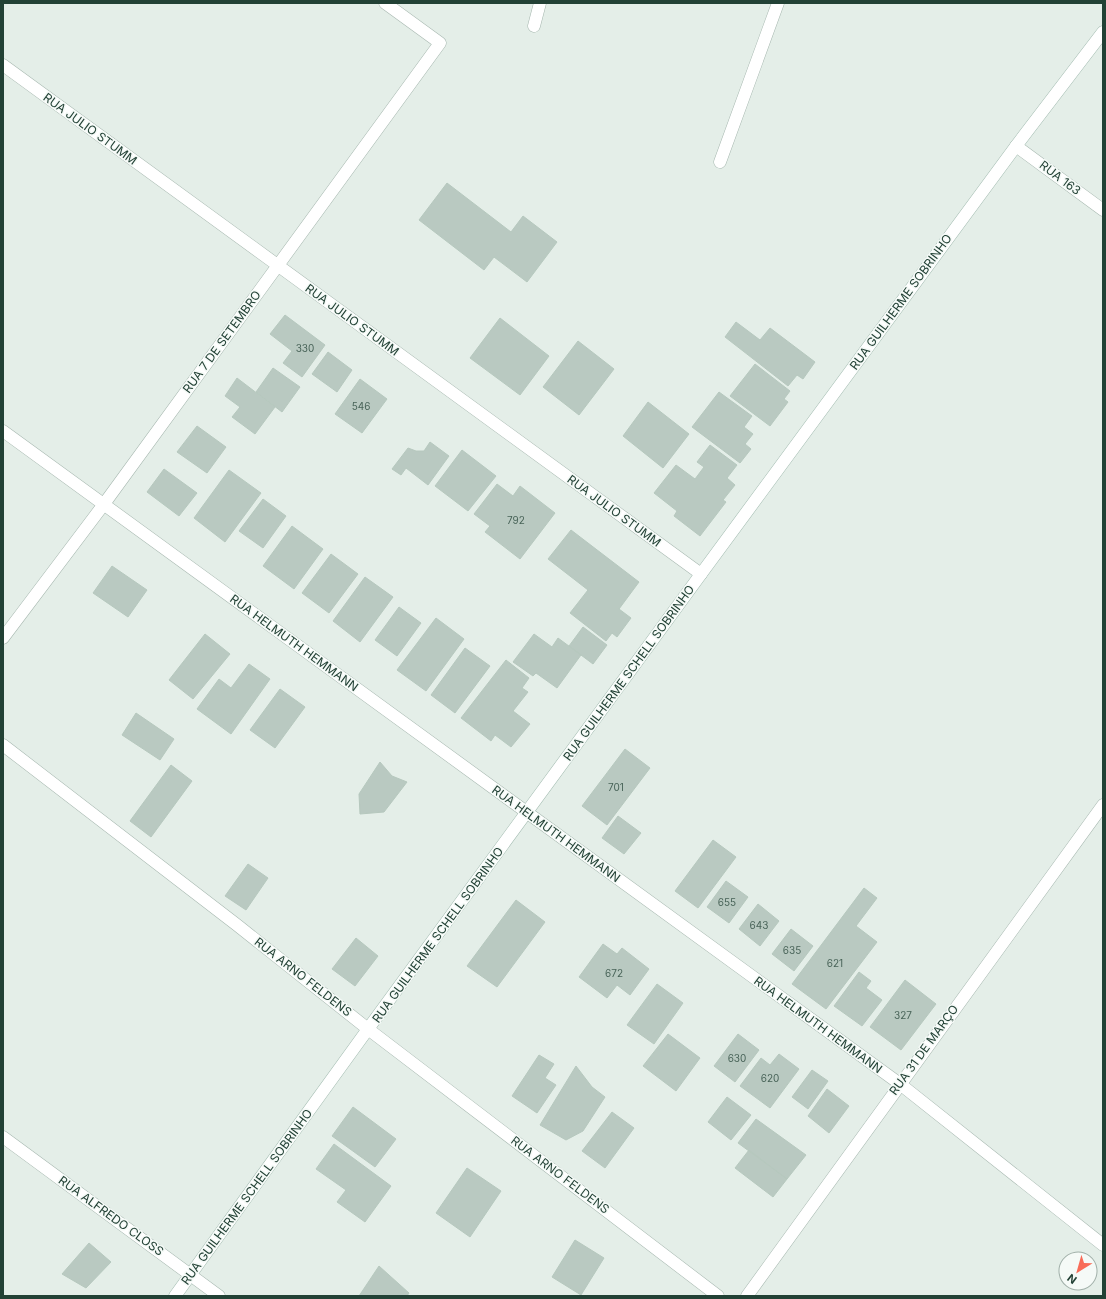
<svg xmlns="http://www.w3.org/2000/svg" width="1106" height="1299" viewBox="0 0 1106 1299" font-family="Inter,sans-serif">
<rect width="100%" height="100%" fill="#e4eee8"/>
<path fill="#b9c9c1" stroke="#b6c8be" d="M447 183 511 232 523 216 557 242 527 282 494 257 484 270 419 220Z
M285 315 325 345 302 377 283 363 292 351 270 334Z
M500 318 549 356 520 395 470 358Z
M736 322 760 340 770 328 815 362 803 379 797 375 788 386 725 337Z
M578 341 614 369 579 415 543 387Z
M328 352 352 370 337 392 312 374Z
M755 364 790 391 784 399 788 402 770 426 730 396Z
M273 368 300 387 282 412 256 392Z
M237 378 275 407 255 434 232 417 240 407 225 396Z
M360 379 387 399 362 433 335 414Z
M719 392 752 416 744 427 753 434 745 444 751 449 740 463 692 427Z
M648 402 689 434 663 468 623 436Z
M197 426 226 447 207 473 177 452Z
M430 442 449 456 428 485 406 468 401 475 392 469 408 448 416 451H424Z
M710 445 737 465 727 478 735 485 723 500 726 502 700 536 674 516 677 511 654 493 676 465 695 479 704 467 697 462Z
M462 450 496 476 468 511 435 486Z
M164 469 197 493 179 516 147 492Z
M229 470 261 493 225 542 194 518Z
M497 484 513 496 520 486 555 513 520 559 485 532 490 526 474 514Z
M263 499 286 516 263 548 239 531Z
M292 526 323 549 294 589 263 566Z
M571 530 639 582 619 609 631 618 617 637 612 633 606 641 570 613 588 590 548 559Z
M331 554 358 574 329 613 302 593Z
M112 566 147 590 128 617 93 593Z
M365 577 393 597 360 642 333 621Z
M399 607 421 623 397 656 375 640Z
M436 618 464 639 426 691 397 670Z
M583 627 607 645 593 664 569 646Z
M205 634 230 654 193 699 169 680Z
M534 634 552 647 558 638 581 655 557 688 536 673 533 676 513 662Z
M465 648 490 666 455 713 431 695Z
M506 660 529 678 522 688 528 692 513 711 530 724 511 747 495 735 491 741 461 718Z
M249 664 270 679 231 734 197 709 219 679 231 688Z
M280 689 305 707 275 748 250 730Z
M136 713 174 739 160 760 122 735Z
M625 749 650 768 607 825 582 806Z
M380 762 392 776 407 782 384 812 360 814 359 794Z
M171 765 192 781 151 837 130 821Z
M618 816 641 833 624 854 602 838Z
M713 840 736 857 698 908 675 891Z
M248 864 268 878 246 910 225 896Z
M726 881 748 897 729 923 707 907Z
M864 888 877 898 856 926 877 942 826 1009 792 984Z
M516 900 545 922 497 987 467 966Z
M758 904 779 921 760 946 739 929Z
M791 929 813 946 794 971 772 954Z
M356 938 378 956 355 986 332 969Z
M603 944 617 954 622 948 649 969 630 995 617 985 607 998 579 977Z
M859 972 871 981 866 988 882 1000 862 1026 834 1006Z
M905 980 936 1004 901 1050 870 1027Z
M657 984 683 1003 654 1044 627 1025Z
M668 1034 700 1058 676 1091 643 1066Z
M738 1034 759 1050 735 1082 714 1066Z
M779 1054 799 1069 770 1108 740 1086 761 1058 770 1065Z
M539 1055 554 1064 545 1078 556 1085 537 1113 512 1096Z
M576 1066 592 1087 605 1097 583 1131 566 1140 540 1125Z
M812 1070 828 1081 808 1109 792 1097Z
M827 1089 849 1106 829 1133 808 1116Z
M727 1097 751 1115 731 1140 708 1122Z
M353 1107 396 1139 375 1167 332 1136Z
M612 1112 634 1128 605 1168 582 1151Z
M756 1119 806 1155 787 1179 738 1143Z
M334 1144 391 1186 365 1222 337 1202 346 1190 316 1169Z
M749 1150 787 1179 773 1197 735 1168Z
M467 1168 501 1191 470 1237 436 1213Z
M575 1240 604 1258 581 1295 552 1277Z
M89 1243 111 1262 86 1288 62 1274Z
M379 1266 409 1293 407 1296H359Z"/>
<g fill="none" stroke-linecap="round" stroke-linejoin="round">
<defs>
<path id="street" d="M534 26 540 3
M3 65 701 574
M1016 146 1103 210
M720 162 778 3
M3 431 900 1084 1103 1245
M3 638 104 504 440 43 385 3
M3 745 237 925 368 1029 718 1296
M3 1137 219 1296
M747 1296 1103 805"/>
<path id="secondary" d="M175 1296 368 1029 701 574 1016 146 1103 32"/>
</defs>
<use href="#street" stroke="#a6b7af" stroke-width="13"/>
<use href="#secondary" stroke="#a1baaf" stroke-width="13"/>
<use href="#street" stroke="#fff" stroke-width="12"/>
<use href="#secondary" stroke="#fff" stroke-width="12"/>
</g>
<g text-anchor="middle" stroke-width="3" stroke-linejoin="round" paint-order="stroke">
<g font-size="10" fill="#486358">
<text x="305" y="352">330</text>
<text x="361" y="410">546</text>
<text x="516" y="524">792</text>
<text x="616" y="791">701</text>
<text x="727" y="906">655</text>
<text x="759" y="929">643</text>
<text x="792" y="954">635</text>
<text x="835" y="967">621</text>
<text x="614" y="977">672</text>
<text x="903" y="1019">327</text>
<text x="737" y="1062">630</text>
<text x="770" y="1082">620</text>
</g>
<g font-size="12" fill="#224135" stroke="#f5faf7">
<text transform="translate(90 129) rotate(36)" y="4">RUA JULIO STUMM</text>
<text transform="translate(1060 178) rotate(37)" y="4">RUA 163</text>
<text transform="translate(901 302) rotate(-54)" y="4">RUA GUILHERME SOBRINHO</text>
<text transform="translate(352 320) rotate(36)" y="4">RUA JULIO STUMM</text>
<text transform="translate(222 342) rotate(-54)" y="4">RUA 7 DE SETEMBRO</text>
<text transform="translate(614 511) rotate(36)" y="4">RUA JULIO STUMM</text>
<text transform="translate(294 643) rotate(36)" y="4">RUA HELMUTH HEMMANN</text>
<text transform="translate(629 673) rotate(-54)" y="4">RUA GUILHERME SCHELL SOBRINHO</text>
<text transform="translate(556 834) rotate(36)" y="4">RUA HELMUTH HEMMANN</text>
<text transform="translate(438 935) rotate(-54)" y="4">RUA GUILHERME SCHELL SOBRINHO</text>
<text transform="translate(303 977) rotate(38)" y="4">RUA ARNO FELDENS</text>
<text transform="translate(818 1025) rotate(36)" y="4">RUA HELMUTH HEMMANN</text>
<text transform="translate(924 1050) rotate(-54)" y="4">RUA 31 DE MARÇO</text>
<text transform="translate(560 1175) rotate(37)" y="4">RUA ARNO FELDENS</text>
<text transform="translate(247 1197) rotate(-54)" y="4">RUA GUILHERME SCHELL SOBRINHO</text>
<text transform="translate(111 1216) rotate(36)" y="4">RUA ALFREDO CLOSS</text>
</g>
</g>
<rect width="1106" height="1299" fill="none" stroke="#224135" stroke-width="8"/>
<g transform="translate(1078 1271) rotate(217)"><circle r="19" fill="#f5faf7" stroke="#a1b0a9"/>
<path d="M0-3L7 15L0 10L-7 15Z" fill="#f86c58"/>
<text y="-6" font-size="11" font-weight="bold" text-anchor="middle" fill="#224135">N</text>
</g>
</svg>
